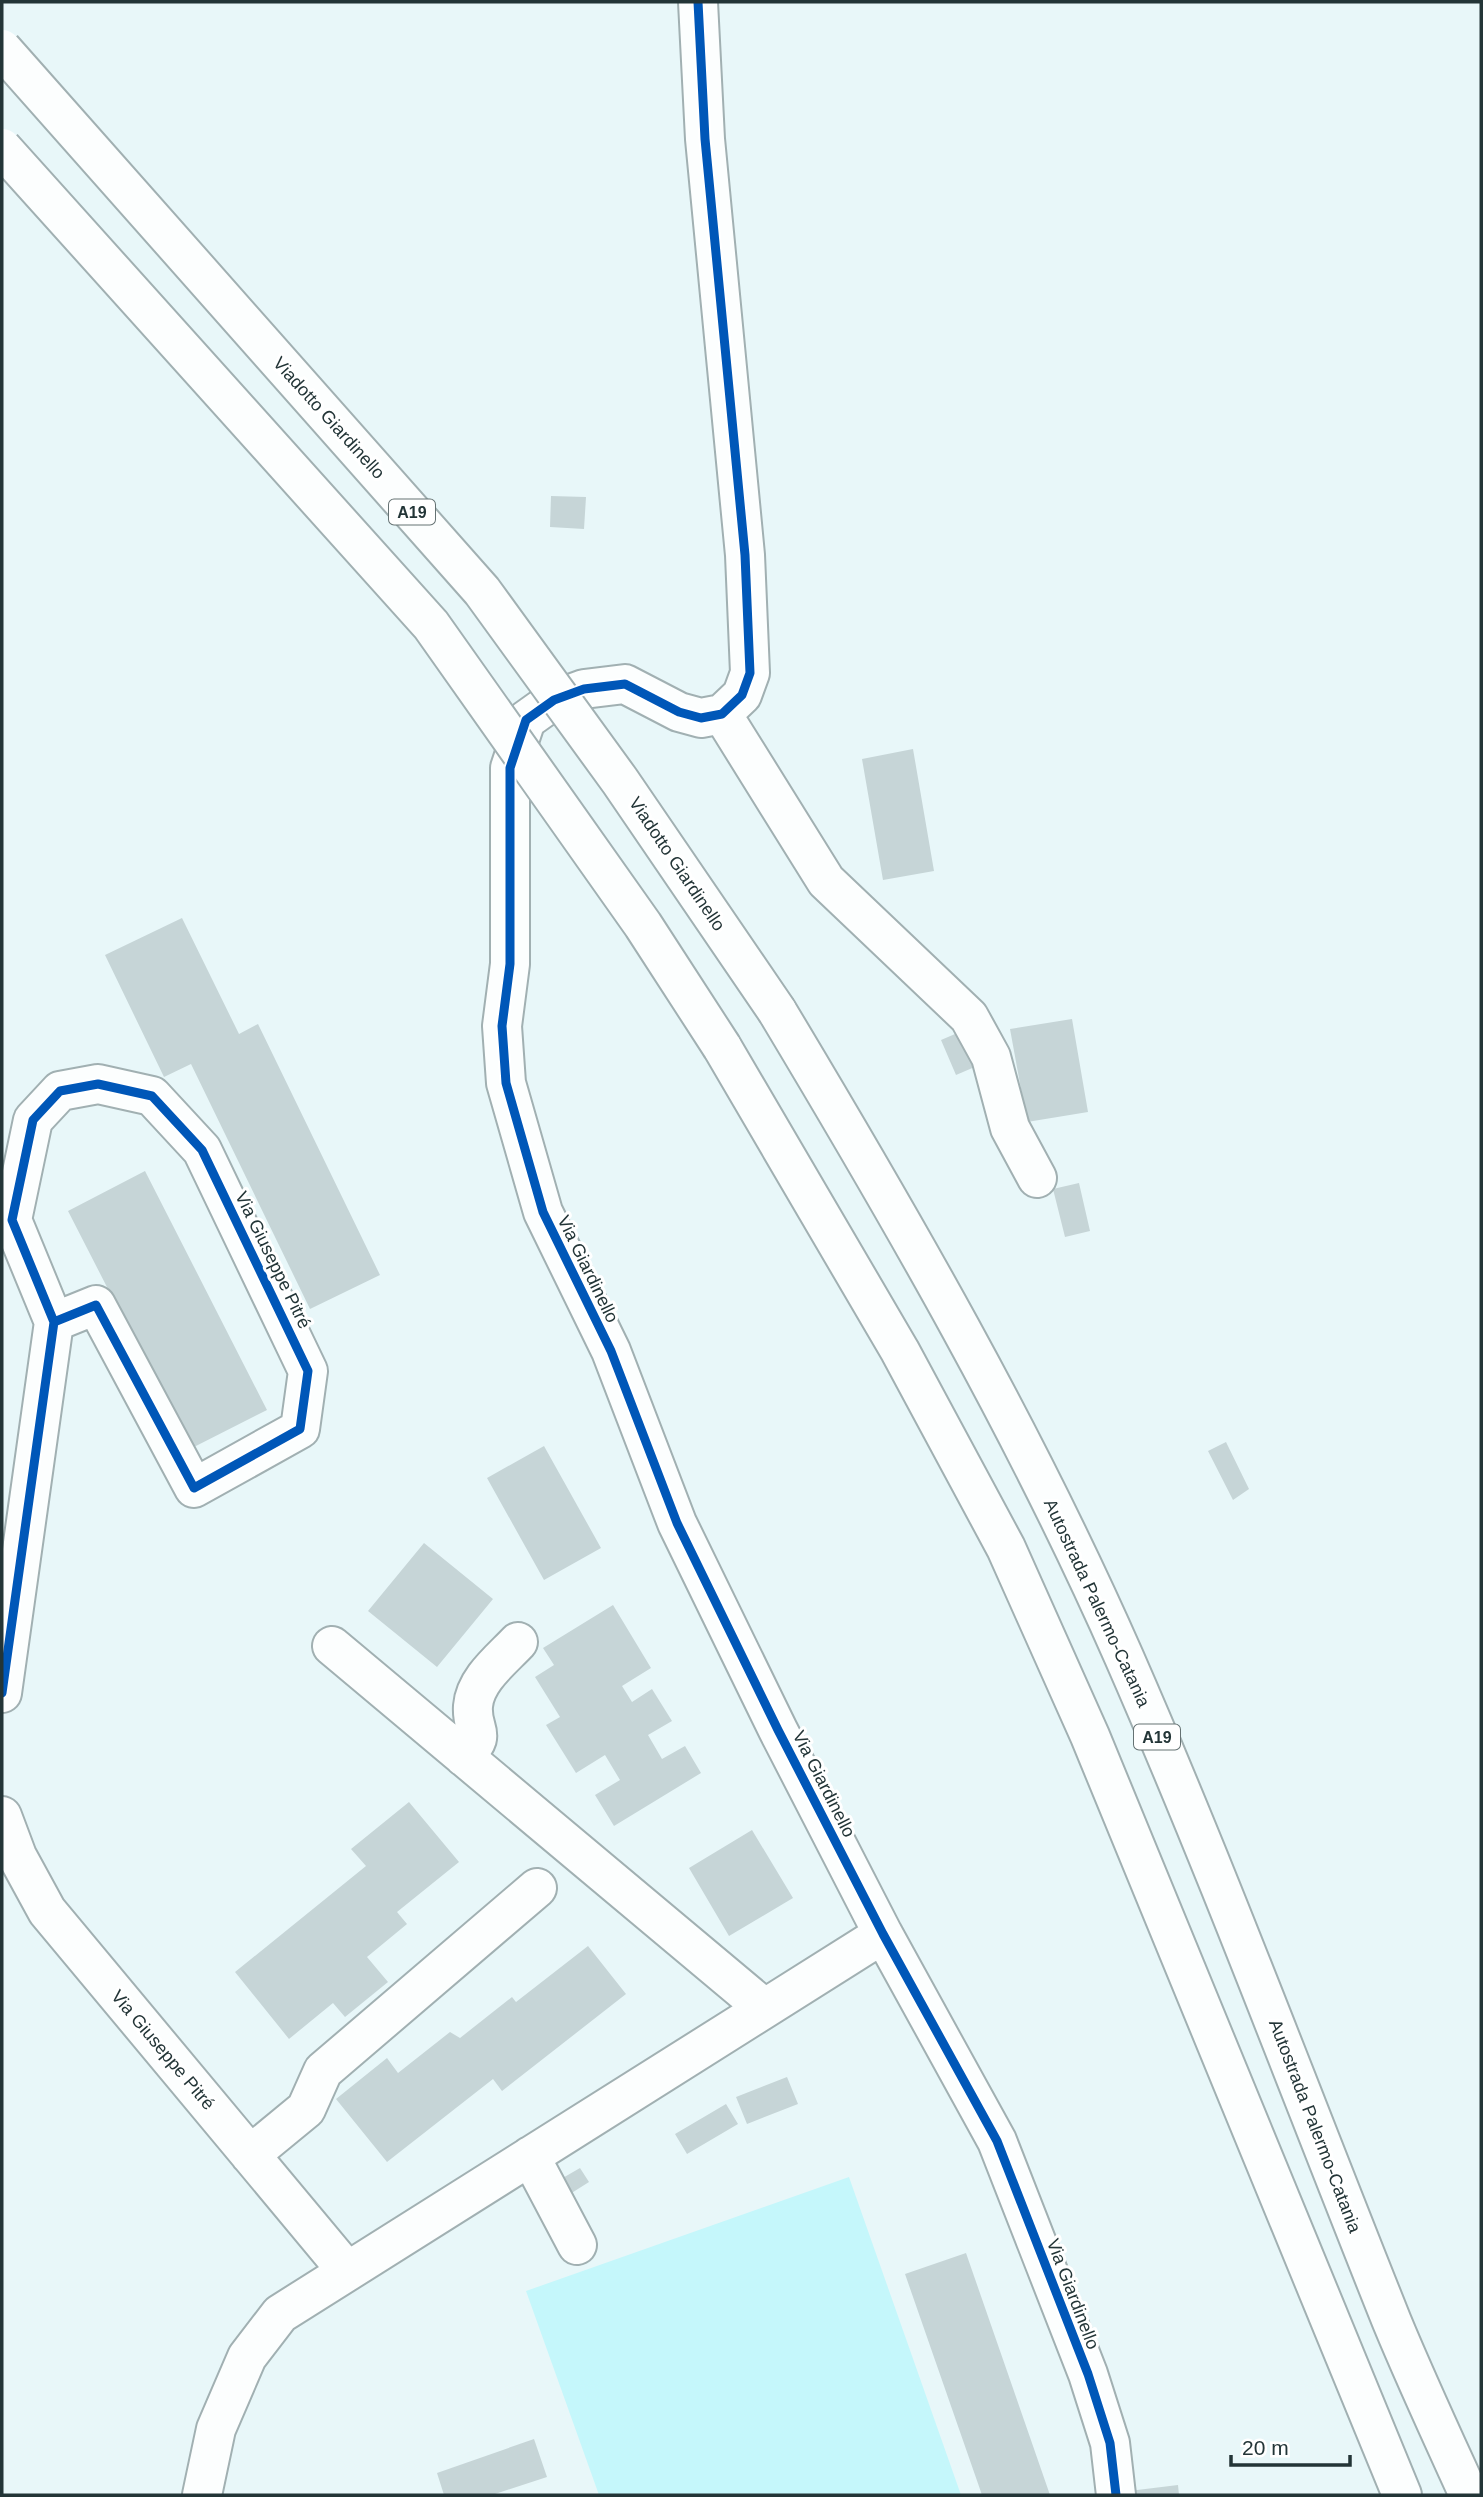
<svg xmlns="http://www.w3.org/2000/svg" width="1483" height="2497" viewBox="0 0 1483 2497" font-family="Helvetica,sans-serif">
<rect width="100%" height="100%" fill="#e8f7f9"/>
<path fill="#c5f7fb" d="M849 2177 961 2495H599L526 2291Z"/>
<path fill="#c6d5d7" d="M551 496 586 497 584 529 550 527Z
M913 749 934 871 883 880 862 759Z
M182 918 239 1034 258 1024 380 1275 310 1309 191 1064 164 1077 105 955Z
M1072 1019 1088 1112 1027 1122 1010 1029Z
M962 1031 977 1066 956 1075 941 1040Z
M145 1171 267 1410 190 1449 68 1211Z
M1079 1183 1090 1231 1065 1237 1053 1189Z
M1226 1442 1249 1489 1233 1500 1208 1451Z
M544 1446 601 1548 544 1580 487 1478Z
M424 1543 493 1599 437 1667 368 1611Z
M613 1605 651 1668 622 1686 632 1702 652 1689 672 1721 648 1735 662 1759 685 1746 701 1773 614 1826 595 1795 620 1780 605 1755 576 1773 546 1725 560 1717 535 1677 554 1665 543 1648Z
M409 1802 459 1862 397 1912 407 1924 367 1957 388 1982 345 2017 333 2003 289 2039 235 1972 366 1866 351 1849Z
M752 1830 793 1898 729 1936 689 1868Z
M588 1946 626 1994 502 2091 493 2079 387 2162 336 2099 387 2058 398 2073 450 2032 460 2038 512 1997 516 2002Z
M787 2077 798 2104 747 2124 736 2097Z
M726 2104 738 2124 687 2154 675 2134Z
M580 2168 589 2182 570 2194 561 2179Z
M966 2253 1050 2495H982L905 2274Z
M534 2439 547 2477 492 2495H444L437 2473Z
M1178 2485 1179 2495H1129V2491Z"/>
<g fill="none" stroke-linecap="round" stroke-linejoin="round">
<defs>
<path id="minor" d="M698 2 705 139 745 555 750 673 742 695 722 714 701 718 679 712 625 684 584 689 554 700 526 720 510 768V964L502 1026 506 1083 543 1212 611 1351 677 1523 778 1730 883 1934 997 2141 1088 2374 1110 2443 1116 2495
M722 714 826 881 969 1017 991 1057 1010 1128 1037 1178
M332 1646 764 2008
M2 1693 54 1322 12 1220 33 1120 60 1091 98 1084 152 1096 202 1150 308 1371 300 1429 194 1488 96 1305 54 1322
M464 1757C489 1732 471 1733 473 1706 475 1680 501 1660 518 1642
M2 1816 17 1856 47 1911 347 2271
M250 2155 306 2109 323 2071 537 1888
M530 2156 577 2245
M202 2495 216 2429 247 2357 280 2314 883 1934"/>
<path id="highway" d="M777 1011C903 1221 1025 1432 1124 1657 1220 1876 1303 2100 1392 2322 1416 2380 1443 2438 1469 2495
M722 1047 900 1351 1006 1548 1090 1736 1402 2495"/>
</defs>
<use href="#minor" stroke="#a1b0b2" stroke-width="42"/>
<use href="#highway" stroke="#a1b0b2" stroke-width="42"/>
<use href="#minor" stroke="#fcfefe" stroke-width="38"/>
<use href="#highway" stroke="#fcfefe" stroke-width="38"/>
<defs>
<path id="highway-bridge" d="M2 49 482 591 620 781 777 1011
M2 148 431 625 643 925 722 1047"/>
</defs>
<use href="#highway-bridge" stroke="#a1b0b2" stroke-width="42" stroke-linecap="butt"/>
<use href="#highway-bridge" stroke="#fcfefe" stroke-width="38"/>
<defs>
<path id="cycleway" d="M698 2 705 139 745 555 750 673 742 695 722 714 701 718 679 712 625 684 584 689 554 700 526 720 510 768V964L502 1026 506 1083 543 1212 611 1351 677 1523 778 1730 883 1934 997 2141 1088 2374 1110 2443 1116 2495
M2 1693 54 1322 12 1220 33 1120 60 1091 98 1084 152 1096 202 1150 308 1371 300 1429 194 1488 96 1305 54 1322"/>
</defs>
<use href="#cycleway" stroke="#fff" stroke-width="13"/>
<use href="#cycleway" stroke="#0057b8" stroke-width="9"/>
</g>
<g text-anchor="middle" stroke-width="6" stroke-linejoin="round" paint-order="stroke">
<g fill="#fff" stroke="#657273" stroke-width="2">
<rect x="389" y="499.5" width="46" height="25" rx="5"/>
<rect x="1134" y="1724.5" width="46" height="25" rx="5"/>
</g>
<g font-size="16" font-weight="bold" fill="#233537">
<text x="412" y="518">A19</text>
<text x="1157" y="1743">A19</text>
</g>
<g font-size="18" fill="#233537" stroke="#fff">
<text transform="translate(329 418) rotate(48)" y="6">Viadotto Giardinello</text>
<text transform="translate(677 864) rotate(56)" y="6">Viadotto Giardinello</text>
<text transform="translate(273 1260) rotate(64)" y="6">Via Giuseppe Pitré</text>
<text transform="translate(588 1269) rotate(64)" y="6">Via Giardinello</text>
<text transform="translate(1097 1603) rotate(65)" y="6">Autostrada Palermo-Catania</text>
<text transform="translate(824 1784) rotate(63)" y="6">Via Giardinello</text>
<text transform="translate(163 2050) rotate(50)" y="6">Via Giuseppe Pitré</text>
<text transform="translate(1315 2126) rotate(69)" y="6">Autostrada Palermo-Catania</text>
<text transform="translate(1073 2294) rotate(69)" y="6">Via Giardinello</text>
</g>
</g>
<rect width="1483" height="2497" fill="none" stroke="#233537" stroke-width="7"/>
<path d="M1231 2455v10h119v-10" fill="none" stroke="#233537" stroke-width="3.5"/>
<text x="1242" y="2455" font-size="21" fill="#233537" stroke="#ffffff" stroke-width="5" paint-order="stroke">20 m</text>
</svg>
